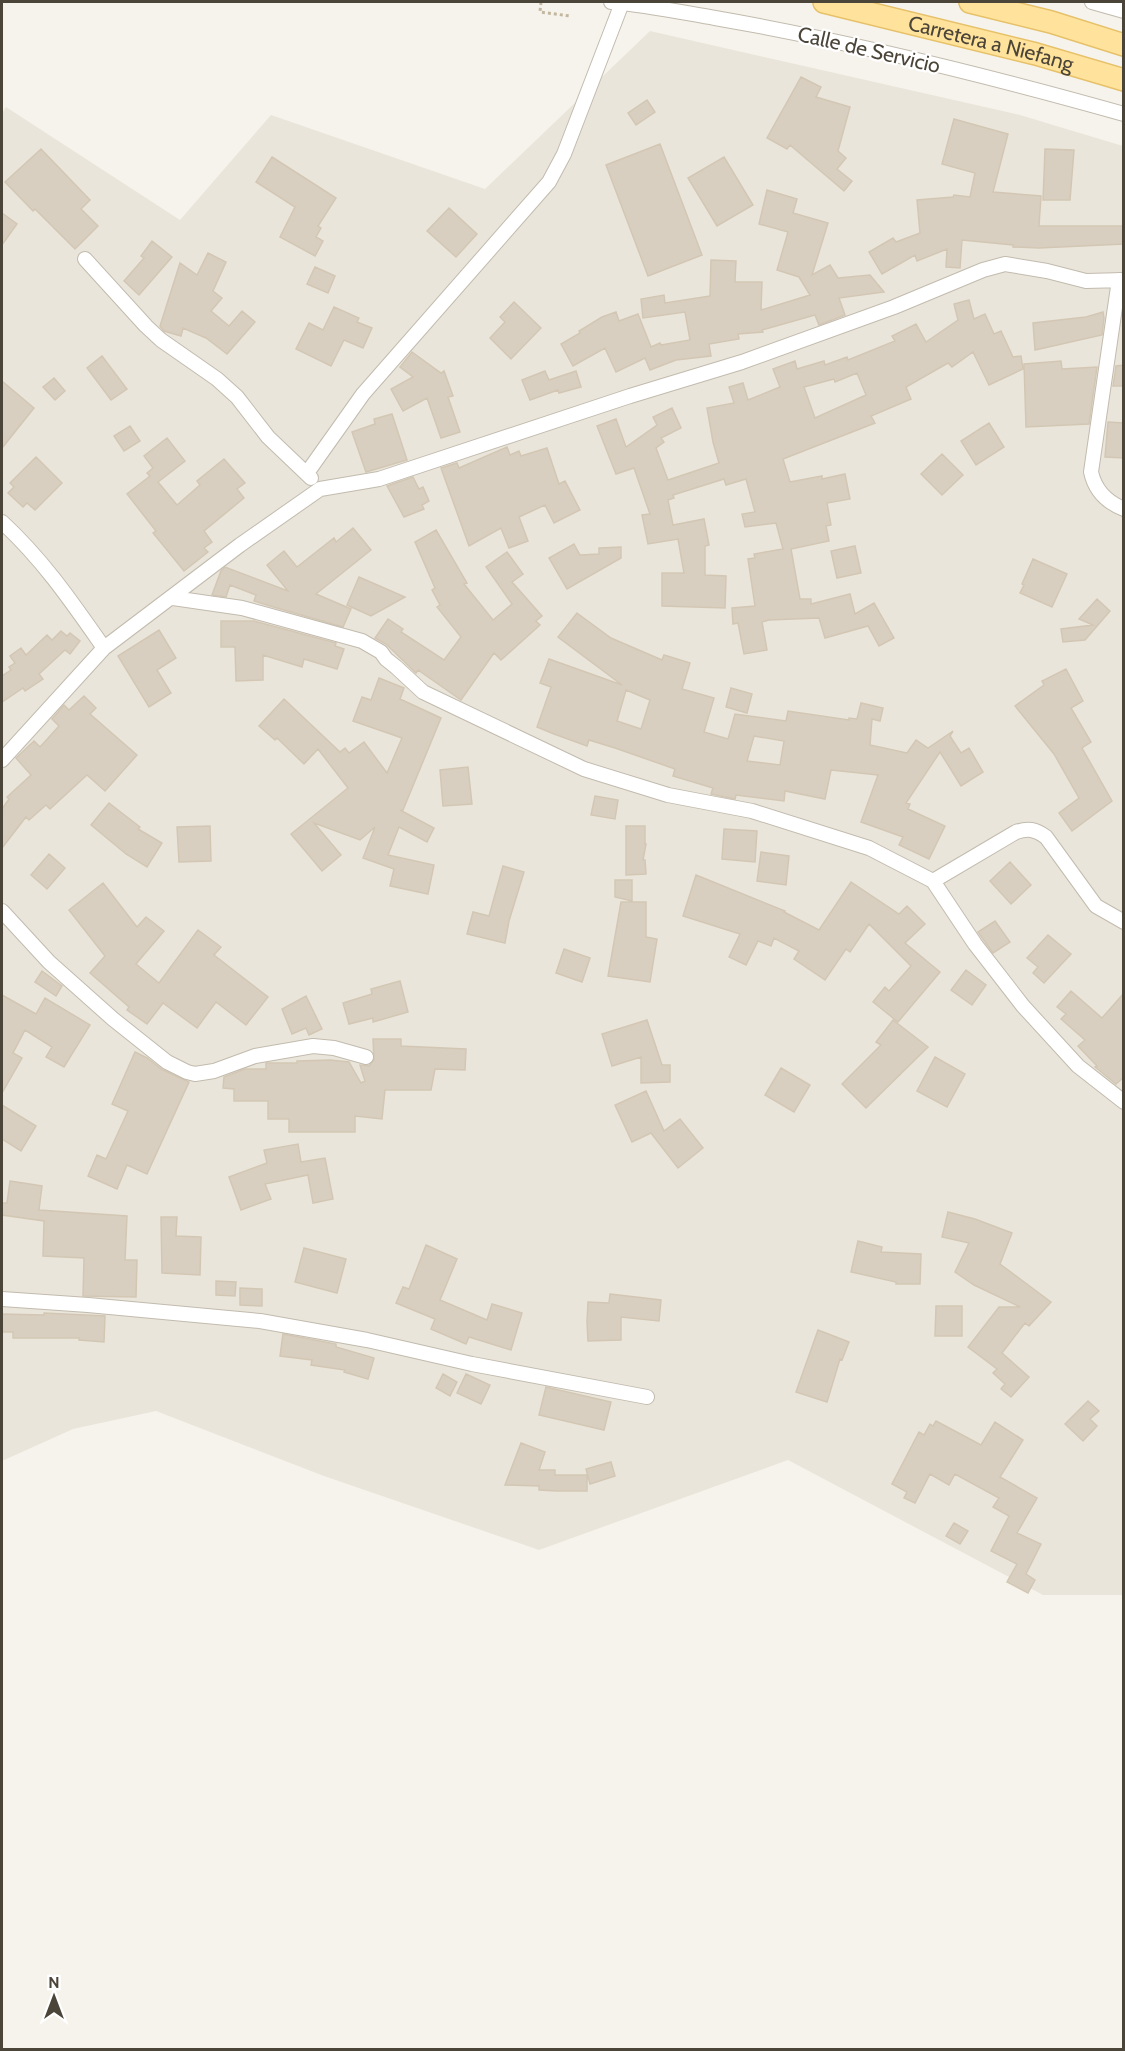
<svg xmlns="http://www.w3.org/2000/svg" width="1125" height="2051" viewBox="0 0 1125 2051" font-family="Cabin,sans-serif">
<rect width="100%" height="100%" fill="#f6f3ec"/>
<path fill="#eae5da" d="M650 31 1020 115 1123 146V1595H1043L788 1460 539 1550 324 1476 156 1411 73 1429 2 1461V113L6 107 180 220 271 115 485 189Z"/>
<path fill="#d8cfc1" stroke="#d3c7b4" stroke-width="1.5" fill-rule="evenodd" d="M801 77 821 87 816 97 850 107 838 151 846 158 837 169 852 181 844 191 790 145 787 149 767 138Z
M647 100 655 112 636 125 628 113Z
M954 119 1008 134 993 192 1041 196 1039 226H1124V244L1039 248 1013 247V245L962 240 960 268 946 267 947 249 917 261 915 255 882 274 869 252 893 238 896 242 920 233 917 200 953 197 954 195 970 197 975 173 942 164Z
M660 144 702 255 648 276 606 165Z
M41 149 90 200 81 209 98 226 75 249 35 209 33 211 5 182Z
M1045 149 1074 150 1070 200H1043Z
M272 157 336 198 318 226 321 228 316 237 323 241 315 256 280 237 295 207 256 182Z
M724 157 753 205 717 226 688 178Z
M767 190 797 199 793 213 828 223 812 275 830 265 838 278 870 275 884 292 839 298 845 315 819 325 815 315 762 330 763 332 738 334 739 339 709 344 711 356 676 360 650 370 645 358 616 372 605 348 573 366 561 344 580 333 579 331 602 317 616 312 619 321 638 314 651 347 660 343 661 345 690 340 685 312 643 318 641 299 664 295 665 303 710 296 711 260 736 261 735 282H762L761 310 810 295 799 277 777 270 788 232 759 224Z
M449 208 477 234 456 257 427 231Z
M2 213 17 224 2 245Z
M152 241 172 257 139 295 124 281 144 258 141 256Z
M208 253 226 262 213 291 222 298 211 311 229 326 242 311 255 322 227 354 206 338 183 328 181 336 164 331 160 326 180 263 197 275Z
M315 267 335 276 328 293 307 284Z
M969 300 974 319 985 314 994 334 1001 331 1013 357 1021 356 1023 369 989 385 973 352 952 367 948 363 906 387 911 399 871 416 875 423 783 459 790 482 822 476V479L845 474 850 499 827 503 831 525 826 526 829 541 791 549 800 599H811V604L850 594 855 614 874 603 894 638 879 646 868 626 825 638 819 618 769 620 762 622 767 650 744 654 738 623 733 624 732 608 755 606 748 559 755 558 754 554 783 549 776 523 745 527 742 514 755 512 746 479 726 485 724 479 673 495 674 498 668 500 673 525 704 519 709 545 705 546V575L726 576 725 608 662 606V573H684L678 539 648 544 642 515 650 514 634 468 616 474 597 426 616 419 626 447 657 425 653 417 672 408 681 428 661 438 664 442 656 448 668 480 719 463 713 442 707 408 734 403 729 387 743 383 748 400 780 387 773 369 795 361 797 369 824 361 825 365 847 357 848 360 895 341 892 336 916 324 926 342 958 320 954 304ZM857 373 866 395 815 418 804 387 834 379 835 382Z
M514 302 541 328 511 359 490 338 505 322 500 317Z
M334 307 359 318 357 322 372 328 363 348 344 340 331 366 296 349 309 323 323 330Z
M1103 312 1104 318 1102 335 1035 350 1033 323 1086 317Z
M412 352 441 373 444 371 453 396 448 397 460 432 441 438 427 398 403 411 391 389 413 377 400 367Z
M102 356 127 389 111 400 87 368Z
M1061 361 1062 369 1097 367 1089 424 1026 427 1024 364Z
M1124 365V386H1113L1116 366Z
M545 371 549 380 576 371 581 387 559 393 558 390 530 400 522 380Z
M54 378 65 391 55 400 43 387Z
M2 381 34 408 2 448Z
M392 414 407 460 366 472 352 432 375 424 374 419Z
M1108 422 1124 423V458L1105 457Z
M989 423 1004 447 976 465 961 441Z
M130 426 140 441 124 451 114 436Z
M167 438 185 461 158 482 177 505 200 485 197 481 224 459 245 483 237 489 244 498 204 531 212 542 204 548 208 552 184 571 153 533 156 531 127 494 150 476 147 473 153 468 144 456Z
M507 447 510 455 519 451 521 456 547 448 559 484 565 481 580 510 554 523 545 505 519 517 528 541 509 548 501 528 469 546 441 468 457 463 459 468Z
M942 454 963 475 942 495 921 474Z
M36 457 62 483 35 510 27 503 23 507 8 493 14 487 10 483Z
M413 477 419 489 423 487 429 501 422 505 424 509 404 517 387 486Z
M353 528 371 550 316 594 351 609 343 627 270 606 254 601 256 595 230 585 226 597 212 595 221 571 225 567 288 591 267 565 284 551 297 567 334 538 336 542Z
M436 530 467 583 464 584 493 620 512 604 486 567 507 552 523 574 512 582 542 616 536 621 540 625 501 660 494 653 461 700 418 670 416 673 386 644 375 638 388 619 403 629 401 632 444 660 461 637 437 607 440 605 432 590 435 588 415 542Z
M574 544 580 555 599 554V548L621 547V558L567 589 549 558Z
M855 546 861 573 837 578 831 551Z
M1033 559 1067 574 1052 607 1020 593 1024 585 1022 584Z
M359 577 405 597 371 616 347 605Z
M1097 599 1110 611 1085 640 1063 642 1061 629 1093 625 1079 619Z
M577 613 611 638 662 660 664 655 690 663 682 689 714 698 704 732 728 739 735 714 786 721 788 711 849 720V718L857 719 861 703 883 708 880 721 872 719 870 745 907 753 916 740 928 748 953 731 950 736 961 753 969 748 983 772 961 786 940 752 906 803 910 804 908 809 945 826 929 859 899 845 903 837 861 822 878 775 831 770 825 799 785 791 784 801 736 795 735 799 711 794 713 788 673 776 675 769 615 748 589 740 587 746 554 734 537 727 551 687 540 683 549 659 622 685 558 637ZM626 690 650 700 641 729 617 721ZM754 736 784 741 780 765 747 761Z
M221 621H254L336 643 335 646 344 649 337 669 304 659 302 667 263 655V680L236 681 235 647H221Z
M159 630 176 658 157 670 171 693 149 707 118 656Z
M61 631 67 636 70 633 80 641 70 654 65 650 39 674 43 679 25 691 23 688 2 702V676L11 670 9 667 15 663 10 656 21 648 26 655 47 635 52 640Z
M1066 669 1083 701 1071 708 1091 742 1082 748 1112 801 1072 831 1059 813 1079 798 1054 754 1015 706 1044 685 1042 681Z
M379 678 404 688 400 699 441 718 403 810H400L434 828 427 842 399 827 388 855 434 865 428 894 390 886 394 869 363 858 375 827 360 840 314 823 341 855 322 871 291 834 348 788 318 749 304 764 277 738 275 740 259 726 284 699 340 752 345 748 349 753 364 742 387 773 402 738 353 721 362 697 371 700Z
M731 688 752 694 747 713 726 707Z
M84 696 96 708 90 714 137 755 105 791 87 775 50 809 46 805 29 820 26 817 2 848V809L9 799 7 797 31 775 16 758 34 741 40 747 59 726 52 719 64 705 69 710Z
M468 767 472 804 443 806 440 770Z
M595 796 618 800 615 819 591 815Z
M109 803 140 827 138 829 162 843 147 867 126 854 91 825Z
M210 826 211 861 179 862 177 827Z
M626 826H645V844H646L643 860H645L646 874 626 875Z
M724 829 757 831 755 862 722 859Z
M761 852 789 856 786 885 757 881Z
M49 854 65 868 47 889 31 875Z
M1010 862 1031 885 1011 904 990 881Z
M503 866 524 872 509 921 505 943 467 934 473 912 489 916Z
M696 875 785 911 784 912 819 930 851 882 899 914 907 906 925 924 905 943 940 972 898 1022 873 1002 885 987 889 991 911 966 869 924 850 952 846 949 825 980 794 959 799 951 774 938 771 946 758 941 746 965 729 957 740 934 683 916Z
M615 880H632V901L615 897Z
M103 883 137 927 146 917 164 931 136 964 159 983 198 930 221 947 214 955 268 997 246 1025 216 1002 197 1028 163 1003 147 1024 127 1010 129 1007 90 973 105 956 69 910Z
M621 902H646V937L657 939 650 982 608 976Z
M995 921 1010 942 993 953 978 932Z
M1048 935 1071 954 1044 983 1033 973 1038 967 1027 958Z
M564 949 590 958 582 982 556 973Z
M966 970 986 985 972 1005 951 990Z
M42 971 62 986 56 996 35 982Z
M400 981 408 1012 373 1022V1018L349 1024 343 1003 372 994 371 989Z
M1071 991 1102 1018 1124 993V1077L1116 1084 1095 1067 1097 1066 1078 1046 1085 1040 1061 1019 1066 1014 1057 1007Z
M2 995 36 1014 45 998 90 1025 64 1067 46 1057 52 1047 25 1030 13 1053 22 1058 2 1093Z
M306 996 322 1029 309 1035 306 1028 292 1034 282 1009Z
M647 1020 662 1065H670V1082L641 1083V1057L612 1066 602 1034Z
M893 1020 928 1047 866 1108 842 1084 881 1045 876 1042Z
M373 1039H401V1046L466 1049 465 1070 435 1069 431 1090H385L382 1119 355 1116V1132H289V1119H268V1101H234V1089L223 1088 224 1077 245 1069H266V1063H297V1061L330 1060 349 1062 361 1083 365 1081 360 1065 369 1066 374 1060Z
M135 1052 147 1058 163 1070 189 1082 147 1174 127 1165 117 1189 88 1176 97 1155 106 1159 128 1111 112 1104Z
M935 1057 965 1074 947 1107 917 1091Z
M781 1068 810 1085 794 1112 765 1095Z
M646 1091 664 1131 680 1119 703 1148 678 1168 651 1133 632 1142 615 1105Z
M2 1105 36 1126 21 1151 2 1139Z
M298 1144 301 1162 325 1158 333 1199 313 1203 308 1175 265 1184 271 1199 241 1210 229 1177 267 1163 264 1150Z
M10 1181 42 1186 39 1210 127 1216 125 1260H137L136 1297 83 1296 84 1258 43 1256 44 1221 2 1215V1203H7Z
M948 1212 975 1219 1012 1233 1000 1264 1051 1302 1029 1326 1025 1323 1002 1353 1029 1377 1011 1397 1001 1389 1005 1384 993 1373 997 1369 968 1347 999 1307H1020L974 1285 955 1272 969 1243 942 1237Z
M161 1217H177L176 1236 201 1237 200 1275 162 1273Z
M858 1241 882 1247 881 1252 921 1254 920 1284H896V1282L851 1272Z
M426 1245 457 1259 440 1300 487 1320 492 1304 522 1313 511 1350 469 1337 466 1344 431 1329 435 1319 396 1303 403 1287 409 1289Z
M304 1248 346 1259 337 1293 295 1282Z
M216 1281 236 1282 235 1296 216 1295Z
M240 1288 262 1289V1306L240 1305Z
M610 1294 661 1300 659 1321 621 1317V1340L588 1341 587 1322 588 1302 609 1303Z
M936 1306H962V1336H935Z
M44 1313 105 1316 104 1342 79 1340V1338H13V1332H2V1314L44 1315Z
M818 1330 849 1342 842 1360 840 1359 827 1402 796 1392Z
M283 1334 336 1344V1347L374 1358 368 1379 344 1372 345 1370 311 1365 312 1360 280 1356Z
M443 1374 457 1382 450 1396 436 1388Z
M466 1374 490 1385 481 1404 457 1393Z
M546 1387 611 1402 604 1430 539 1415Z
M1088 1401 1099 1411 1090 1419 1097 1426 1083 1441 1065 1424Z
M936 1421 981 1445 995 1422 1023 1440 1000 1477 1037 1498 1017 1533 1041 1544 1026 1574 1035 1580 1028 1593 1007 1582 1017 1564 991 1551 1009 1516 993 1507 999 1498 955 1474 949 1485 930 1474 915 1503 904 1498 907 1492 892 1484 919 1432 924 1435 930 1424 933 1426Z
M521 1443 545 1452 539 1470H555V1475H587V1491H557L539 1490V1486L505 1485Z
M611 1462 615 1476 590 1484 586 1469Z
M954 1523 968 1531 960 1544 946 1536Z"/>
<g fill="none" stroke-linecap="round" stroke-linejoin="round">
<defs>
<path id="minor" d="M611 2C646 5 680 12 715 18 853 42 989 76 1124 114
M1092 2 1124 11
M85 259 146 326 161 340 217 379 237 397 268 437 311 478
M1119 280 1091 472C1095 490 1106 502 1124 509
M307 473 363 394 549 182 564 154 622 3
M2 522C44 561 71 601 104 648
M173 598 242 608 362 641 381 652 386 659 396 667 423 692 584 769 668 795 752 811 869 848 933 881 975 944 1023 1006 1078 1066 1124 1102
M2 760 104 648 240 545 320 489 379 479 630 396 742 362 894 307 983 270 1005 264 1047 271 1086 281 1124 280
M933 881 1016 832C1028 828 1035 829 1046 837L1096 906 1124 922
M2 911 49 962 113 1019 167 1062 187 1072 195 1074 214 1071 255 1056 313 1046 334 1048 366 1057
M2 1299 88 1305 260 1321 367 1340 472 1364 647 1397"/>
<g id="primary">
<path id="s1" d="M824 2 1036 54 1124 80"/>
<path d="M970 2 1051 22 1124 45"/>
</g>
</defs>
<use href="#minor" stroke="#c2bbae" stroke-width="16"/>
<use href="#primary" stroke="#e6c16a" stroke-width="24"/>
<path stroke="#c4b79f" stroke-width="3" stroke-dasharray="3 3" stroke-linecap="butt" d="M541 2 540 12 570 16"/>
<use href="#minor" stroke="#fff" stroke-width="14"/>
<use href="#primary" stroke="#ffe39c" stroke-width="21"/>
</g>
<g text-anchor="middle" stroke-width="4.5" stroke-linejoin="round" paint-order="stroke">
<g font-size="21" fill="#4b4439" stroke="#fff">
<text dy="7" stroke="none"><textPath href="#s1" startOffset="172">Carretera a Niefang</textPath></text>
<text transform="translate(869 50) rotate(13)" y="7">Calle de Servicio</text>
</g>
</g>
<rect width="1125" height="2051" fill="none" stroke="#4b4439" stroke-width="6"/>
<g transform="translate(54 1997)" stroke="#ffffff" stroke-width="4.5" paint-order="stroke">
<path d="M0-4.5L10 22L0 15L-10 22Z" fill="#4b4439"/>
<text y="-9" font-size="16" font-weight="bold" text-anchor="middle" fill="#4b4439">N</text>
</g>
</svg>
